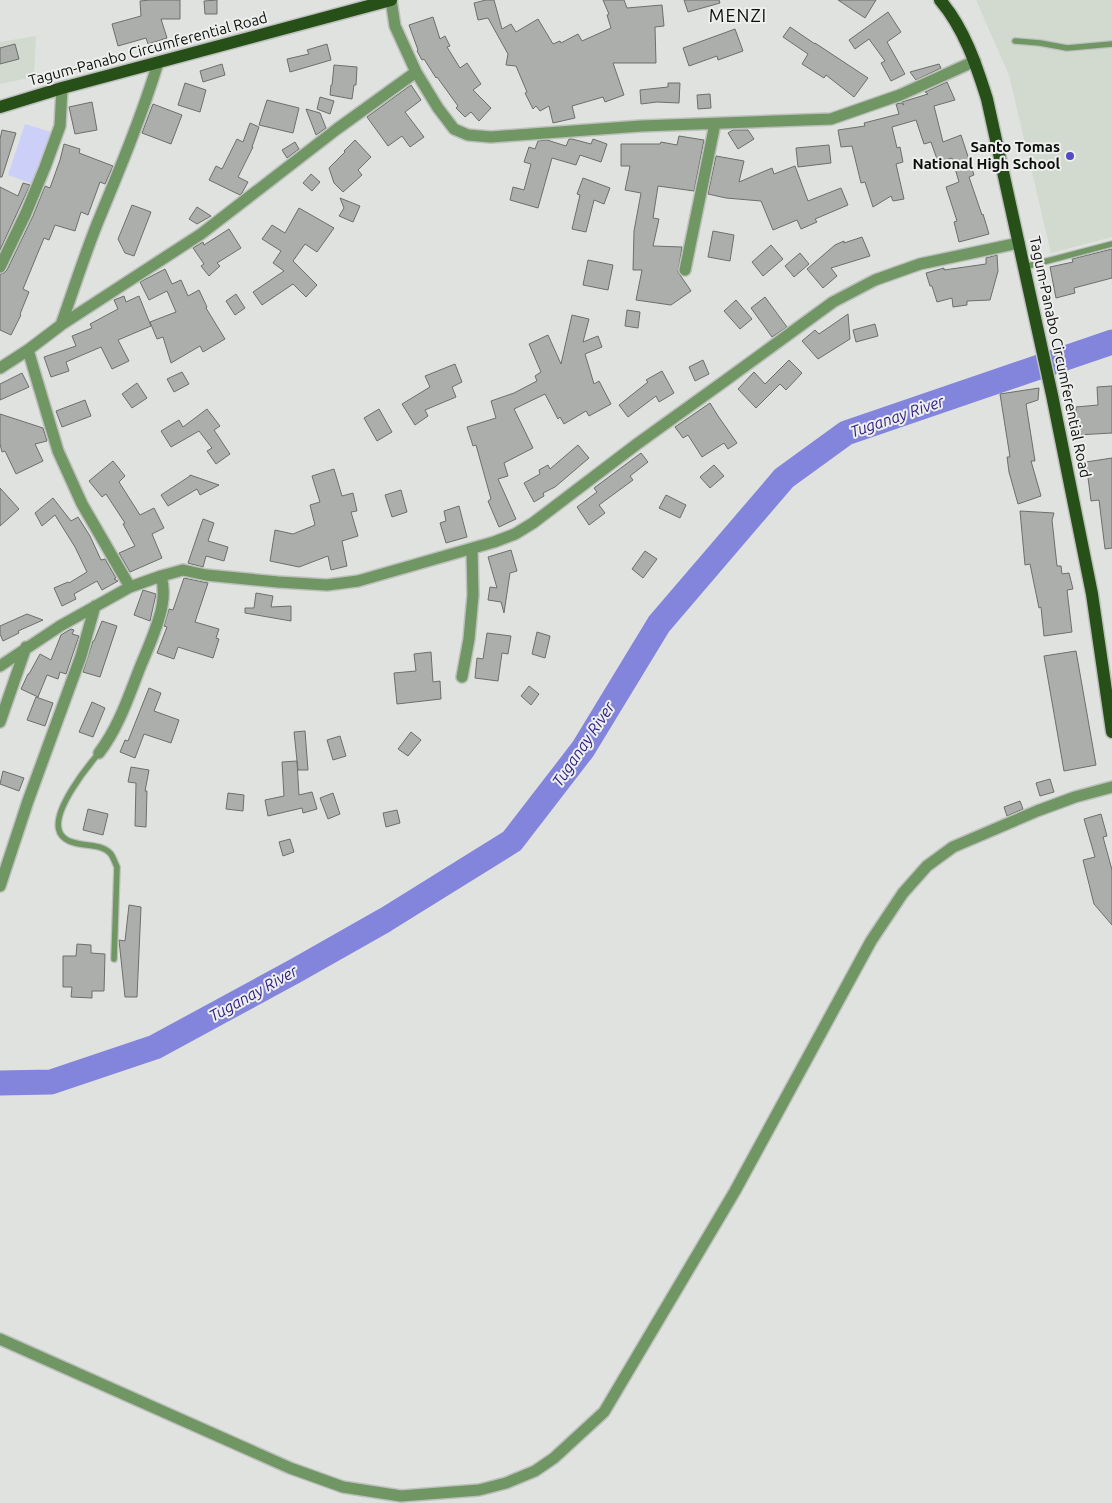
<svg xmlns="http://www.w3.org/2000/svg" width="1112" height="1503" viewBox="0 0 1112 1503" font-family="Ubuntu,sans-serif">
<rect width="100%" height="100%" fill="#dfe2de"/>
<path fill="#d2d9cf" d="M976 0H1112V237L1051 253 1009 75Z
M36 36 34 77 0 84V42Z"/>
<path fill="#cccff7" d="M25 124 51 132 33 184 8 175Z"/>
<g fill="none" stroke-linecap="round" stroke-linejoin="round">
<path stroke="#8384db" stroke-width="25" d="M0 1083 51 1082 155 1047 295 971 385 920 512 841 583 749 659 624 784 478 846 433 1112 342"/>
</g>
<path fill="#abaeab" stroke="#6d6f6d" d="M150 0H180V19H161L167 38 148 44 146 38 118 46 112 24 141 16 140 1Z
M217 0V14H205L204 1Z
M486 0H494L502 29 511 24 516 32 538 19 553 44 560 41 561 43 578 34 582 41 611 28 607 15 609 14 603 0H624L627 8 662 5 664 26 655 27 656 63H613L624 95 605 102 603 97 572 106 575 118 553 123 549 106 540 111 536 106 533 109 525 93 527 92 516 66 506 65 508 54 488 18 478 20 474 3Z
M684 0H719L720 3 688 12Z
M838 0H876L865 18Z
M888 12 901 32 887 42 905 74 891 81 881 63 885 61 869 39 855 49 849 40Z
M433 17 440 39 445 36 450 46 447 47 460 68 467 63 481 84 473 90 491 108 479 121 471 112 465 117 456 108 458 106 437 77 436 78 424 59 422 60 417 51 418 50 409 25Z
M790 27 815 44V43L868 78 854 97 826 75 824 78 802 64 808 54 783 37Z
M735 29 743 51 718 60 717 56 689 66 683 48Z
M15 44 19 59 0 64V48Z
M327 44 331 60 290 72 287 59 309 54 307 50Z
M222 64 225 75 203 82 200 71Z
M939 64 941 68 916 80 910 72Z
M334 65 357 67 356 85H354L352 99 330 95 331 85H332Z
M947 82 955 100 934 106 943 142 961 135 974 175 969 177 982 215 983 214 989 234 959 242 954 222 957 221 946 187 959 182 952 158 938 162 931 142 924 144 916 120 892 127 897 148 900 147 903 162 896 164 904 199 893 201 891 196 873 207 865 182 861 183 852 146 841 147 838 130 865 126 864 123 899 114 896 104 901 103 904 105 902 102 928 94 925 92Z
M185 83 206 90 200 112 178 105Z
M668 83H680L679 103 657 102 641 104 640 90 668 87Z
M411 85 421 100 405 112 424 137 410 147 402 136 388 146 367 117Z
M710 94 711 108 698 109 697 95Z
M320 97 334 101 330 114 317 109Z
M267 100 299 108 293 133 259 125Z
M92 102 97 130 75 134 69 107Z
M153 104 182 115 171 144 142 133Z
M306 109 320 113 326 128 316 135Z
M250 123 259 127 252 147H253L238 177 248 182 242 193 240 195 209 180 216 166 222 169 237 139 243 142Z
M2 130 16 133 2 177H0V139Z
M733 130H748L754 139 738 149 728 133Z
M679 136 704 140 694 191 658 186 653 218 659 219 653 246 682 247 678 272 691 291 671 305 636 300 642 270H633L634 231 641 193 625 190 630 166H621V144H660L661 142 677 145Z
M569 139H572L591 144 593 139 607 144 601 162 580 155 576 165 552 158 538 208 510 200 513 187 524 190 531 164 524 162 529 147 535 149 538 141 547 140 566 146Z
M355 140 371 157 358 170 362 175 343 192 334 183 329 168 345 152 344 151Z
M295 142 299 149 287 158 282 150Z
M64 144 80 149 79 153 113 166 105 184 100 182 88 215 81 212 75 231 55 225 49 240 44 238 23 289 29 292 20 314 21 315 11 335 0 330V274L4 273 7 270 33 216 45 186 50 188 60 160Z
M829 145 831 163 798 167 796 148Z
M716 156 744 161 739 182 772 168 774 174 795 166 808 201 841 188 848 205 815 219 817 222 801 229 797 220 773 230 761 201 726 198 708 194Z
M311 174 320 182 312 191 303 183Z
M583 178 610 188 604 204 594 200 586 232 572 229 580 195 577 194Z
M23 183 30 185 0 250V187L18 196Z
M340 198 360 206 353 222 339 216 344 208Z
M132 205 151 212 134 256 125 253 118 239Z
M197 207 211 216 197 224 189 219Z
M299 208 334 228 317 252 305 244 293 261 317 285 306 297 293 284 262 305 253 292 284 271 273 263 281 251 262 239 272 225 285 233Z
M229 229 241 248 217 263 220 266 209 276 201 266 204 264 193 248 203 242 204 245Z
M713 231 734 235 730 261 708 257Z
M862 237 870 256 831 268 837 276 823 288 807 269 835 245 844 241V243Z
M771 245 783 259 763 276 752 262Z
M1112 249V278L1074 288 1075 293 1056 298 1050 267 1073 262 1072 259Z
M800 253 809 264 794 277 785 266Z
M997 255 998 271 990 300 967 301V305L953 307 952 298 937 302 932 286H930L926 273 944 268V270L986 264V258Z
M588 260 613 265 608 290 583 285Z
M165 269 172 284 181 280 188 296 199 290 207 307 206 308 225 339 203 352 200 346 171 363 163 337 157 339 150 322 176 312 167 291 149 300 140 282Z
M236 294 245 308 235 315 226 301Z
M124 296 126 302 139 296 151 326 118 340 129 361 112 369 101 347 66 362 69 371 51 377 44 357 76 346 72 336 92 328 90 324 118 309 114 300Z
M765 297 787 327 772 337 751 308Z
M736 300 752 319 740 329 724 311Z
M627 310 640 312 638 328 625 326Z
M848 314 850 339 818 359 802 341 815 330 819 334Z
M572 315 589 319 583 342 598 336 602 347 585 354 594 384 599 381 611 404 589 416 586 411 564 424 560 417 558 419 545 394 514 409 533 448 504 463 508 476 498 479 516 519 499 527 488 501 491 499 476 445 473 446 467 427 496 418 491 401 514 393 537 381 535 376 541 372 529 344 548 335 561 364Z
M875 324 878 336 856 342 853 330Z
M703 360 709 374 695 381 689 367Z
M789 360 802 373 786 390 780 384 756 408 738 389 754 372 765 384Z
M455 364 462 382 452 387 456 397 425 410 428 416 415 425 402 404 430 387 425 376Z
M662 371 674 393 659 402 656 396 628 417 619 405 648 382 646 380Z
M182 372 189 384 174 392 167 379Z
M22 373 29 387 0 400V384Z
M137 383 147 398 132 408 122 394Z
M1112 386V433L1077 435 1076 407 1098 405 1097 387Z
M1039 388 1038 400 1026 404 1035 461H1031L1041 496 1018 504 1009 472 1007 457H1010L1000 394Z
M85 400 91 416 62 427 56 411Z
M710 403 718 416 737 443 728 449 724 443 702 457 688 435 683 438 675 427Z
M207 409 220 426 214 430 230 454 216 464 207 451 212 448 199 431 171 447 161 431 179 420 183 427Z
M379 409 392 432 377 441 364 418Z
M0 414 43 428 47 441 35 444 43 461 16 474 5 451 2 452 0 444Z
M578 445 589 458 555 487 543 493 544 496 534 502 524 483 540 474 539 470 548 465 550 469Z
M641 453 648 462 630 476 633 480 599 505 605 513 589 525 577 507 597 492 594 488Z
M1112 458V548L1105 549 1099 500 1091 501 1086 462Z
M113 461 125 476 119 482 140 515 154 508 164 528 152 534 162 558 130 572 119 553 135 546 123 524 125 523 106 494 102 497 89 481Z
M714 465 724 476 710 488 700 477Z
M334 469 342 496 353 493 357 511 351 512 358 536 342 541 347 566 331 570 328 556 299 567 270 561 275 530 293 534 315 525 310 505 320 502 312 476Z
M190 475 219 485 200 495 197 489 168 506 161 495 190 476Z
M0 488 19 509 0 526Z
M401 490 407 512 392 517 385 495Z
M666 495 686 505 680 518 659 508Z
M53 498 71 521 78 517 90 536 101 560 105 559 116 578 114 579 118 581 102 590 97 581 74 594 76 599 62 606 54 588 68 582 69 583 87 572 75 547 55 515 42 526 35 513Z
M459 506 467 537 446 543 440 523 446 521 444 511Z
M1020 511 1054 513 1052 520 1057 566H1061L1062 574 1069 573 1073 589 1067 590 1072 632 1044 636 1041 607 1039 608 1030 564 1025 565Z
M203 519 214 523 208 541 228 547 224 561 206 556 203 567 188 563Z
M511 550 517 571 510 573 504 613 501 602 488 600 490 587 497 588 488 557Z
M645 551 657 559 643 578 632 569Z
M184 578 208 583 195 622 219 629 216 638 219 639 213 658 178 647 174 659 157 653 167 627 164 626 169 609 173 610Z
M143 590 156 594 150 621 134 615Z
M256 593 273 596 271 607 291 606V621L245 613V608H254Z
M27 614 43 620 18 631 19 633 3 641 0 634V626Z
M102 621 117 626 100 677 83 672 93 641H94Z
M71 629 74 630 72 634 79 636 66 674 60 672 58 679 47 675 38 697 21 689 28 674H29L40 654 51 660 61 635Z
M537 632 550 636 545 658 532 654Z
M487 633 511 636 508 654 502 653 498 681 475 678 477 658 483 659Z
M1076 651 1096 765 1064 771 1044 656Z
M431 652 433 682 440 681 441 699 397 704 394 673 416 671 414 654Z
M529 686 539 694 531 705 521 696Z
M149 688 161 693 154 711 179 720 171 743 144 734 135 758 120 752 125 740 128 741Z
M36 697 53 703 45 726 27 720Z
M92 702 105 708 93 737 79 732Z
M305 731 308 770H298L294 732Z
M411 732 421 740 408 756 398 749Z
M340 736 346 756 333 760 327 740Z
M297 761 299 795 312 792 317 809 303 813 302 808 268 816 265 800 284 796 282 762Z
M131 767 149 770 145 791H147L146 827 135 826 136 783 128 782Z
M3 771 24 778 19 791 0 784Z
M1050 779 1054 792 1040 796 1036 783Z
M228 793 244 795 243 811 226 809Z
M333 793 340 814 328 819 320 798Z
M1020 801 1023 809 1007 816 1004 807Z
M88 809 108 814 103 835 83 830Z
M397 810 400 823 386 827 383 813Z
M1101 814 1107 836 1103 837 1112 870V925L1094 904 1083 860 1095 857 1084 819Z
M290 839 294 852 283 856 279 842Z
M129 905 141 907 137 997H125L119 940 125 941Z
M77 944 91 945V953L105 954 104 991H92V998L71 997 72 987H63V956H76Z"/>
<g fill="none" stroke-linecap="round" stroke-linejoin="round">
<defs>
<path id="lane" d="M1015 41 1040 43 1067 48 1112 44
M1024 267 1112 244
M99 753C86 768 53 810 59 830 60 835 65 839 69 841 82 847 100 843 110 853 113 856 115 863 117 867L114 959"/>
<path id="street" d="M391 0 395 26 416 72 438 108 454 129 468 135 491 137 641 126 831 119 900 95 975 61
M0 267 26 213 45 167 60 126 62 88
M685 270 715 124
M61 325C73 291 84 257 97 224 119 171 141 118 158 63
M28 350 58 451 82 504 130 587 161 576 183 570 206 575 278 582 327 585 358 581 494 542 515 534 533 523 637 444 726 380 833 302 875 280 920 264 1019 243
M0 368 28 350 61 325 201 234 337 129 416 72
M0 666 60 626 130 587
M462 677 469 639 473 595 472 549
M0 722 26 647
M99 753C119 727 129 695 141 665 148 648 159 624 162 606 164 595 164 586 161 576
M0 886 28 801 81 656 95 606
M0 1339 290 1468 343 1487 401 1496 479 1490 506 1483 535 1471 554 1458 604 1412 735 1191 871 941 903 893 927 866 953 847 1037 811 1075 797 1112 787"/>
<path id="primary" d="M940 0C964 28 976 64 987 99L1052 395 1092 594 1112 732
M0 107 62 88 391 0"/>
</defs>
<use href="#lane" stroke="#bdc0bd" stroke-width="8"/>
<use href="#street" stroke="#bdc0bd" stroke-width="14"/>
<use href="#primary" stroke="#bdc0bd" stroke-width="15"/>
<use href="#lane" stroke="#709663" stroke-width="5.5"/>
<use href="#street" stroke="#709663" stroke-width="11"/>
<use href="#primary" stroke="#274f18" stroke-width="12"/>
</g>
<circle fill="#564ac2" stroke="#ecefec" stroke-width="2" cx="1070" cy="156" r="5"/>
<g text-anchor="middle" stroke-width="4" stroke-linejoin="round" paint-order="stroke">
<g font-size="15" fill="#0d0d0d" stroke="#ecefec">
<text transform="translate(148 49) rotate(-15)" y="5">Tagum-Panabo Circumferential Road</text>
<text transform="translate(1060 357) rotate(78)" y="5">Tagum-Panabo Circumferential Road</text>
</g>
<g font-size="15" font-weight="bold" fill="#0d0d0d" stroke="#ecefec" text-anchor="end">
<text x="1060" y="152">Santo Tomas<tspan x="1060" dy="17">National High School</tspan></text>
</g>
<g font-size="16" font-style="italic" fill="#311f85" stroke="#ecefec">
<text transform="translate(897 416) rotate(-19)" y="6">Tuganay River</text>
<text transform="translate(583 744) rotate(-56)" y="6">Tuganay River</text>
<text transform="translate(253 993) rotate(-29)" y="6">Tuganay River</text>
</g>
<g font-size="18" letter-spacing="1" fill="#0d0d0d" stroke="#ecefec">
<text x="738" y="22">MENZI</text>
</g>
</g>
</svg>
